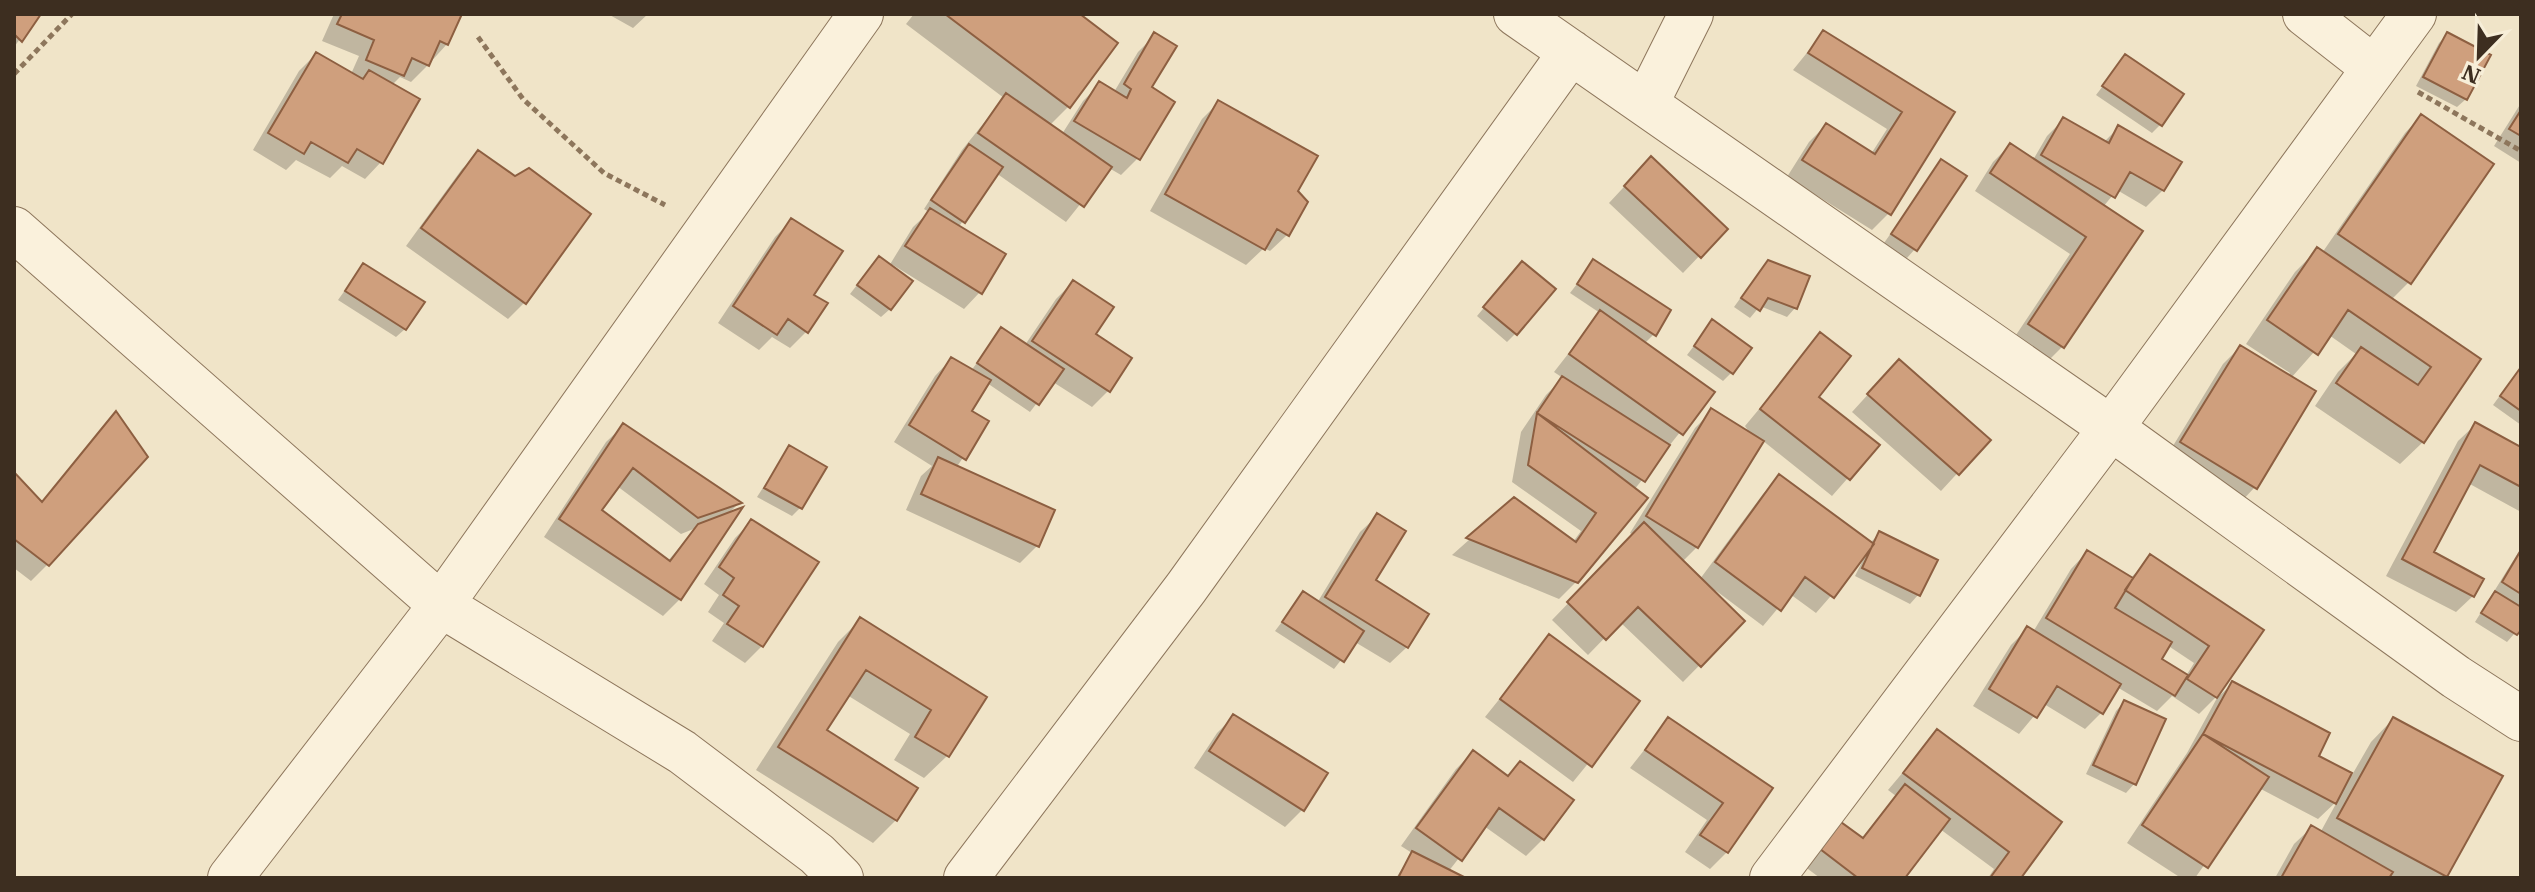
<svg xmlns="http://www.w3.org/2000/svg" width="2535" height="892" viewBox="0 0 2535 892" font-family="'IBM Plex Serif',serif">
<rect width="100%" height="100%" fill="#f0e4c8"/>
<path fill="#0003" fill-rule="evenodd" d="M14 14H39L14 47Z
M334 14H459L447 44 428 65 411 82 400 77 392 85 381 162 365 179 342 166 330 178 296 160 286 170 253 150 299 71 316 54 351 74 359 56 322 41Z
M608 14H648L633 28Z
M914 14H1076L1068 107 1049 126 1062 134 1083 101 1100 84 1114 92 1138 52 1155 35 1138 158 1121 175 1109 168 1066 222 996 173 958 228 980 292 964 309 893 265 890 309 881 317 850 294 871 267 889 266 913 227 929 212 924 209 962 150 1004 98 906 24Z
M1823 33 1952 113 1889 213 1872 230 1787 177 1809 142 1826 125 1871 154 1887 129 1793 70Z
M2447 35 2466 99 2457 107 2416 86 2439 43Z
M2125 57 2160 125 2152 133 2096 95Z
M1219 102 1295 191 1287 235 1270 251 1264 248 1246 265 1150 211 1202 119Z
M2521 103V163L2494 146Z
M2421 116 2409 282 2391 300 2479 360 2423 442 2400 464 2315 406 2338 372 2356 354 2329 335 2291 378 2255 487 2239 504 2165 459 2223 364 2240 347 2288 376 2290 373 2246 344 2295 272 2317 250 2322 253 2405 133Z
M2063 120 2104 142 2118 128 2163 190 2146 207 2117 190 2103 207 2140 232 2062 347 2045 364 2012 341 2070 254 1975 191 1993 162 2010 145 2033 160 2047 136Z
M479 153 525 302 508 319 406 246 462 169Z
M1942 161 1915 249 1907 258 1884 243Z
M1635 175 1725 229 1683 273 1609 203Z
M792 220 806 332 790 348 772 337 759 350 718 323 775 237Z
M1594 262 1654 334 1644 344 1712 392 1634 490 1576 582 1559 599 1452 555 1514 500 1573 542 1581 531 1512 482 1521 432 1546 395 1563 378 1554 372 1600 313 1570 293Z
M363 265 405 329 396 337 338 300Z
M1760 271 1795 308 1787 317 1760 306 1750 318 1734 307Z
M1514 272 1515 334 1507 342 1477 316Z
M1073 282 1093 334 1108 391 1092 407 1053 382 1030 412 987 383 969 411 987 422 956 468 1053 511 1037 546 1020 563 906 510 921 476 932 466 894 442 935 376 951 359 971 371 1001 329 1025 345 1056 299Z
M1713 321 1732 372 1723 381 1687 355Z
M1821 335 1816 397 1877 445 1832 496 1762 440 1697 547 1682 562 1700 579 1763 494 1779 477 1870 543 1880 533 1918 595 1910 604 1855 576 1864 558 1816 613 1790 594 1763 626 1715 590 1743 621 1683 682 1620 622 1588 655 1552 620 1634 535 1630 533 1695 428 1712 411 1751 435 1745 426Z
M2521 367V425L2493 405Z
M1882 379 1988 440 1941 491 1852 412Z
M115 414 48 564 31 581 14 568V475L40 504Z
M2475 425 2521 449V512L2468 483 2431 553 2473 596 2456 612 2386 576 2458 441Z
M623 426 739 503 726 516 680 599 663 616 544 537 606 442ZM617 486 681 534 696 528 667 562 599 510Z
M789 448 800 508 792 516 757 497Z
M1377 516 1373 581 1407 647 1390 663 1355 642 1334 669 1275 631 1303 594 1317 603 1360 532Z
M752 521 762 646 745 663 712 641 724 623 708 612 719 595 704 584 735 538Z
M2521 548V626L2507 642 2475 622Z
M2087 552 2130 579 2150 557 2261 630 2216 697 2199 714 2172 696 2157 711 2117 687 2101 713 2085 729 2044 704 2019 734 1973 706 2011 645 2028 628 2033 632 2071 569ZM2167 645 2194 663 2186 676 2159 659Z
M860 620 984 698 947 756 924 778 894 760 910 734 847 695 824 731 915 789 896 820 873 843 756 770 838 642Z
M1550 636 1638 702 1573 782 1485 717Z
M2232 684 2316 757 2352 775 2371 742 2393 719 2445 876 2275 878 2294 844 2311 828 2320 833 2338 800 2318 819 2259 788 2195 878H2181L2127 843 2187 753 2217 698Z
M2124 702 2134 784 2126 793 2086 774 2116 711Z
M1233 717 1325 774 1302 810 1285 827 1194 768 1217 733Z
M1668 720 1770 788 1727 852 1710 869 1685 852 1707 820 1630 768Z
M1937 732 2059 823 2018 878H1988L1994 869 1940 829 1902 878H1820L1792 857 1861 839 1896 796 1888 790Z
M1473 752 1506 777 1520 763 1543 839 1526 856 1484 826 1448 872 1461 878H1396L1412 853 1401 846 1456 769Z"/>
<path fill="#cf9f7d" stroke="#8d5f41" stroke-width="2" d="M14 14H41L22 42 14 34Z
M342 14H462L448 45 440 41 429 66 412 58 404 76 366 60 374 40 337 24Z
M945 14H1080L1118 43 1070 108Z
M1823 30 1955 112 1891 215 1802 160 1826 123 1875 154 1902 112 1808 53Z
M1154 32 1177 46 1152 87 1175 102 1140 160 1074 121 1099 81 1127 98 1131 89 1124 84Z
M2447 32 2491 55 2467 100 2423 77Z
M316 52 363 79 369 70 420 99 383 164 357 149 348 163 311 142 304 154 268 133Z
M2125 54 2184 94 2162 126 2102 86Z
M1006 93 1112 167 1084 207 978 133Z
M1218 100 1318 156 1298 191 1308 202 1289 236 1277 229 1265 250 1165 194Z
M2521 110V136L2509 129Z
M2421 114 2494 164 2411 284 2338 234Z
M2063 117 2109 143 2118 125 2182 162 2164 191 2130 172 2115 198 2041 155Z
M2010 143 2143 231 2064 348 2028 324 2086 237 1990 173Z
M969 144 1003 167 965 223 931 200Z
M478 150 515 176 529 168 591 214 526 304 421 228Z
M1651 156 1728 229 1701 258 1624 186Z
M1941 159 1967 176 1917 251 1891 234Z
M930 208 1006 254 982 294 905 246Z
M791 218 843 251 814 295 828 303 808 333 788 319 777 335 733 306Z
M2317 247 2481 359 2424 443 2336 383 2361 347 2418 385 2431 367 2348 310 2318 355 2267 320Z
M879 256 913 281 891 310 857 285Z
M1593 259 1671 310 1656 336 1577 284Z
M1768 260 1810 276 1797 309 1768 298 1760 311 1741 298Z
M1522 261 1556 289 1517 335 1483 307Z
M363 263 425 302 406 330 345 291Z
M1073 280 1114 307 1096 334 1132 358 1110 392 1032 341Z
M1600 310 1715 392 1683 435 1569 354Z
M1712 319 1752 348 1733 374 1694 346Z
M1001 327 1064 369 1039 405 977 363Z
M1820 332 1851 356 1819 397 1880 445 1850 480 1760 409Z
M2240 345 2316 391 2257 489 2180 442Z
M951 357 991 380 972 411 989 421 966 460 909 425Z
M1899 359 1991 440 1959 475 1867 394Z
M2521 367V411L2500 396Z
M1562 376 1670 445 1645 482 1537 413Z
M1711 408 1764 441 1698 548 1646 516Z
M116 411 148 457 49 566 14 539V472L42 502Z
M1537 413 1648 498 1578 583 1466 538 1514 497 1576 542 1596 513 1528 465Z
M2475 422 2521 447V487L2480 465 2434 552 2484 579 2474 597 2402 559Z
M623 423 742 503 698 518 633 468 602 510 670 561 698 524 743 507 681 600 559 519Z
M789 445 827 467 802 509 764 488Z
M938 457 1055 510 1039 547 921 494Z
M1779 474 1874 544 1834 598 1805 577 1781 611 1715 562Z
M1377 513 1406 531 1376 580 1429 614 1408 648 1325 597Z
M751 519 819 562 763 647 727 624 739 606 723 595 734 578 719 567Z
M1644 522 1745 621 1701 667 1638 607 1606 640 1567 602Z
M1879 531 1938 560 1920 596 1862 568Z
M2087 550 2133 578 2115 608 2172 642 2162 659 2188 675 2175 696 2046 618Z
M2521 550V594L2502 582Z
M2150 554 2264 630 2217 698 2187 679 2209 646 2125 590Z
M1303 591 1364 631 1344 662 1282 622Z
M2495 591 2521 607V630L2517 635 2481 613Z
M860 617 987 697 949 757 915 737 931 710 866 670 827 730 918 788 897 821 778 747Z
M2027 626 2121 684 2103 714 2057 686 2037 718 1989 689Z
M1549 634 1640 701 1592 767 1500 699Z
M2232 681 2330 733 2319 756 2352 773 2336 804 2203 734Z
M2124 700 2166 719 2136 785 2093 765Z
M1233 714 1328 773 1304 811 1209 751Z
M1668 717 1773 788 1728 853 1700 835 1723 803 1645 750Z
M2393 717 2503 776 2447 877 2337 818Z
M1937 729 2062 822 2021 878H1990L2009 852 1903 773Z
M2203 734 2269 777 2208 868 2142 825Z
M1473 750 1508 776 1520 761 1574 800 1544 840 1499 808 1462 861 1416 828Z
M1905 784 1950 819 1905 878H1858L1807 839 1827 812 1863 838Z
M2311 825 2393 872 2389 878H2281Z
M1412 851 1466 878H1398Z"/>
<g fill="none" stroke-linecap="round" stroke-linejoin="round">
<defs>
<path id="minor" d="M1516 14 2111 428 2456 677 2521 719
M2305 14 2374 68
M1646 104 1691 14
M14 229 441 605 682 752 817 854 841 878
M230 878 441 605 861 14
M966 878 1186 588 1571 52
M1772 878 2111 428 2414 14"/>
</defs>
<use href="#minor" stroke="#8d765c" stroke-width="46"/>
<path stroke="#8d765c" stroke-width="5" stroke-dasharray="6 4" stroke-linecap="butt" d="M478 37 523 99 604 173 665 205
M14 74 72 14
M2418 92 2521 151"/>
<use href="#minor" stroke="#faf1dc" stroke-width="44"/>
</g>
<rect width="2535" height="892" fill="none" stroke="#3d2e20" stroke-width="32"/>
<g transform="translate(2479 56) rotate(203)" stroke="#f7eed8" stroke-width="6" paint-order="stroke">
<path d="M0-6L14 30L0 20L-14 30Z" fill="#3d2e20"/>
<text y="-12" font-size="22" font-weight="bold" text-anchor="middle" fill="#3d2e20">N</text>
</g>
</svg>
